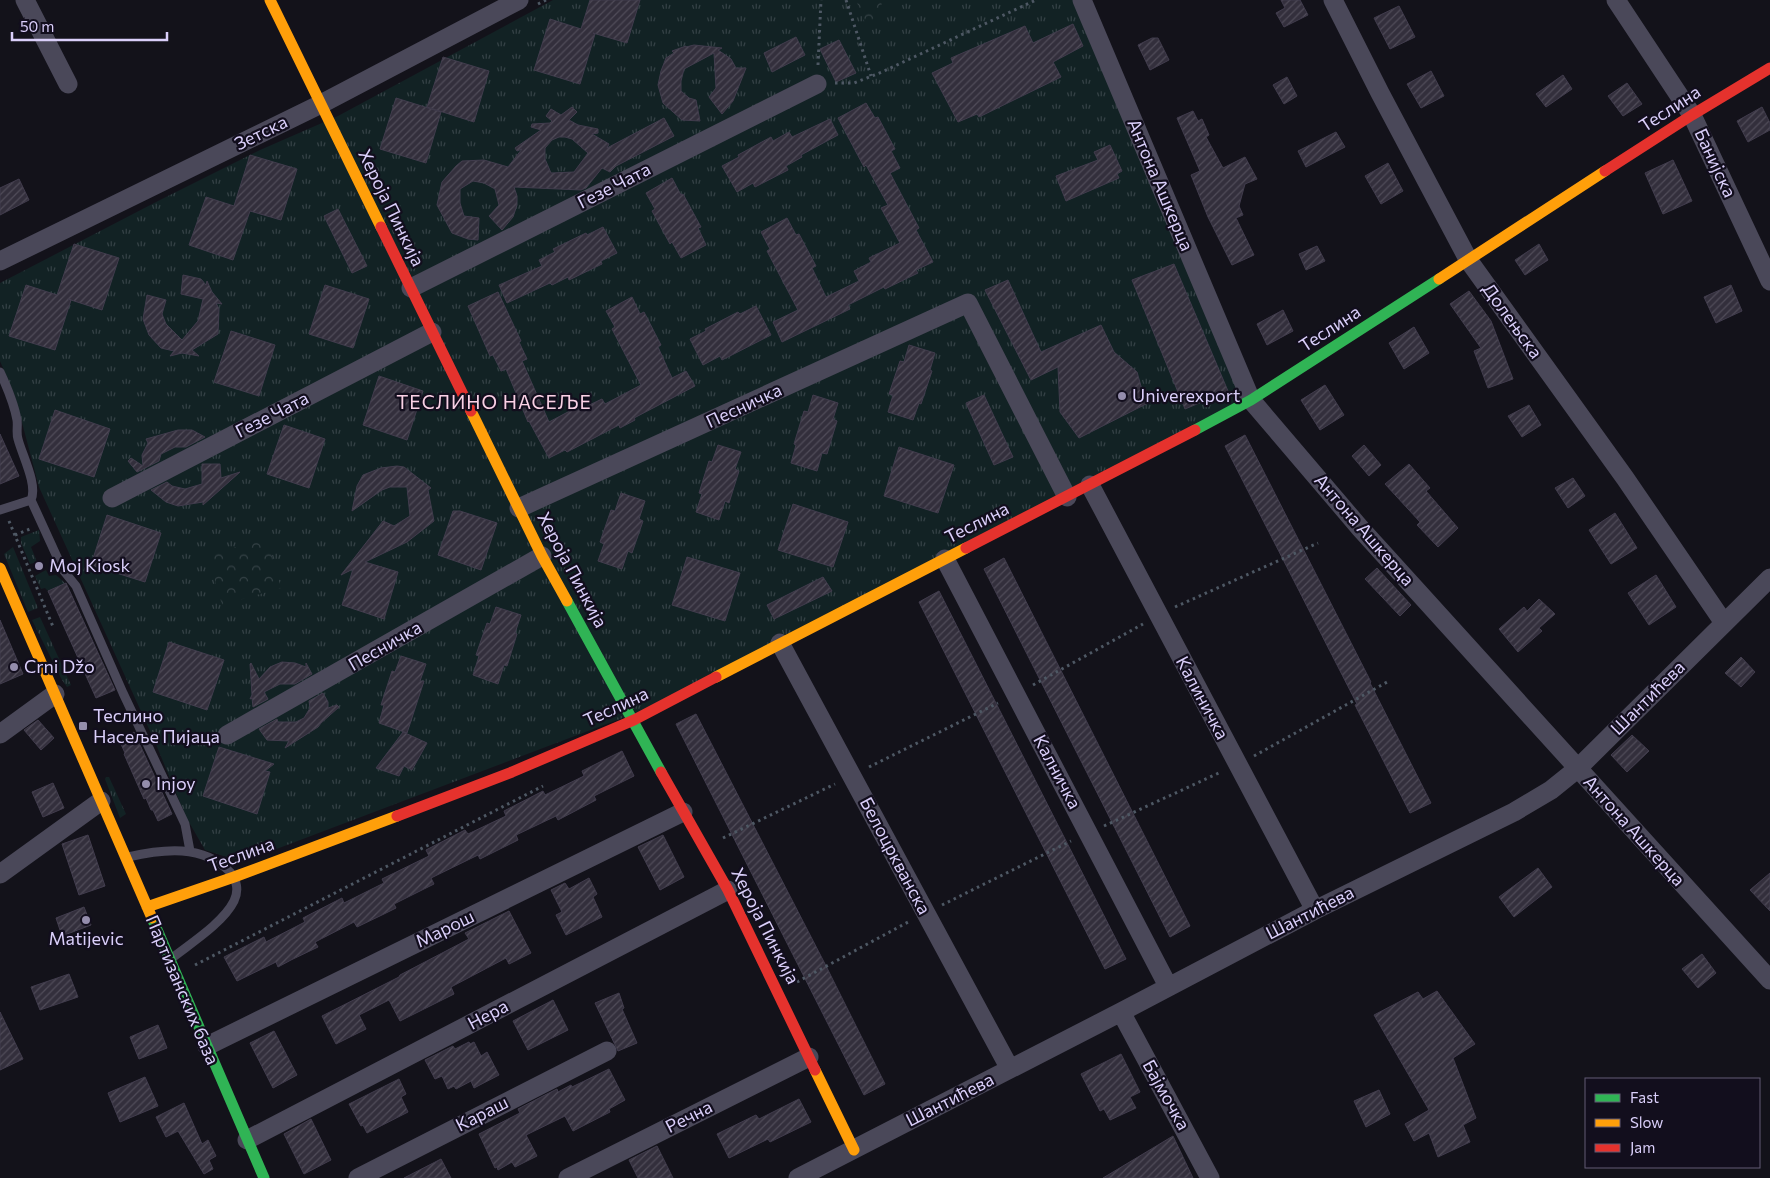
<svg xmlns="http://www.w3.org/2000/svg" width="1770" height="1178" viewBox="0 0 1770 1178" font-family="Commissioner,sans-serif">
<defs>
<pattern id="grass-tufts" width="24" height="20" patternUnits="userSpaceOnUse" patternTransform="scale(1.25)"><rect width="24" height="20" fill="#122224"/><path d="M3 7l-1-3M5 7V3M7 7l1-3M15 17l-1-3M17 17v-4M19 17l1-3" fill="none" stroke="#344145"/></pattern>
<pattern id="park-crowns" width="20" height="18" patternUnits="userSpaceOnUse" patternTransform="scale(1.25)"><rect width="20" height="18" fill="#122224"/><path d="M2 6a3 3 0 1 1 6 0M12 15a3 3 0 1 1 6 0" fill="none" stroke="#344145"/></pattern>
<pattern id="building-hatch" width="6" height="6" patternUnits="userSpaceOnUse" patternTransform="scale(1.25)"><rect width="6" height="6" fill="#332f3c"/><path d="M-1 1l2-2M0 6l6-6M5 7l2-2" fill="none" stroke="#504c59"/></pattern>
</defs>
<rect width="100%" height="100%" fill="#13121a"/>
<path fill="url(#grass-tufts)" d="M553 0H1076L1247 398 641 711 242 862 205 850 186 817 155 742 39 487 15 396 0 361V283L158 201 260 150 338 116Z
M39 530 40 541 31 547 37 562 30 564 21 543V537Z
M13 547 38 608 28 612 4 554Z
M46 570 49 576 56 575 65 583 48 591 45 588 41 589 35 576Z
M40 617 71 685 67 687 62 680 32 620Z
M106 777H109L126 814 120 818 105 779Z"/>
<path fill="url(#park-crowns)" d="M856 0H880L886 15 865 23Z
M267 538 281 588 222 605 208 555Z"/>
<path fill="url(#building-hatch)" stroke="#413c4d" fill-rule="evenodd" d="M590 0H640L627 43 593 33 595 34 580 84 534 70 550 19 581 29Z
M1281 0H1300L1308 15 1284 27 1276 13 1285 8Z
M1399 6 1415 37 1390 49 1374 18Z
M1073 24 1083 46 1053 62 1061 77 979 117 977 114 958 122 932 73 953 63 951 58 1025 26 1033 43Z
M796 37 805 55 772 72 764 53Z
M1152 38H1158L1169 60 1150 70 1138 45Z
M839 40 856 73 836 82 820 49Z
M694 45 722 48 718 50 731 59 736 68H746L733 101 722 114 709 97 716 88 714 53 684 69 681 81V91L689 98 696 100 700 121 682 120 663 103 658 85 661 71 666 58 674 53 672 51 686 46V47Z
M443 57 489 71 474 122 427 107Z
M1431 71 1444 96 1421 108 1407 84Z
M1563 75 1572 89 1546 107 1536 94Z
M1287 77 1297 96 1284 104 1273 85Z
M1627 83 1642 104 1623 116 1608 96Z
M396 98 441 112 426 163 380 149Z
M866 103 875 118 878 117 895 149 891 151 900 168 890 173 919 228 916 230 933 262 916 270 918 273 885 289 884 287 848 305 850 309 782 342 773 322 798 310 767 251 770 249 761 232 787 218 796 235 799 234 816 266 812 268 826 297 859 281 854 271 871 262 869 258 900 243 881 208 888 205 866 165 864 167 838 118Z
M572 107 577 112 569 120 578 125 598 129V133L592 134 609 144 607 148 664 118 674 136 616 166 610 172 602 168 586 188 581 190 514 187 517 196V205L513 217 502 230 489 216 499 205 495 189 484 183 473 181 460 189V203L464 216 479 218 478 240 468 239 452 233 437 205 442 182 456 166 462 161 484 160 508 167 522 149 517 151 515 148 541 130 531 127 532 124 550 123 552 121 546 116 551 109 561 115ZM559 137H565L572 139 588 153 574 172 551 173 545 159V148L552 140Z
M1762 107 1770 123V130L1748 142 1737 121Z
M1193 111 1198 121 1202 119 1209 135 1206 137 1223 168 1245 157 1257 179 1245 184 1239 206 1243 215 1236 218 1254 255 1232 265 1208 217 1191 175 1200 171 1177 118Z
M830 119 838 135 801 155 802 157 786 166 788 170 755 187 753 183 737 192 722 166 739 157 738 155 771 137 773 141 789 132 792 137Z
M1336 132 1345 147 1306 167 1298 151Z
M1110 145 1122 171 1117 174 1119 178 1066 201 1056 176 1098 160 1094 152Z
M250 155 297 169 281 220 250 211 233 260 189 245 206 197 234 206Z
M1673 160 1692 201 1663 214 1645 173Z
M1388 163 1403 191 1381 204 1365 176Z
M672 178 681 195 683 194 701 227 698 228 706 245 681 258 672 242 670 244 652 211 655 209 646 193Z
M19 179 29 200 0 215V188Z
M338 209 367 266 352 273 324 216Z
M603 227 617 253 601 261 602 264 569 280 568 277 552 285 550 283 507 303 499 285 542 266 539 260 555 252 553 249 586 233 587 235Z
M74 244 119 258 102 310 68 299 71 300 55 350 9 336 26 285 57 295Z
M1539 244 1548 260 1525 275 1515 260Z
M1317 246 1325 261 1306 270 1299 254Z
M1174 264 1228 391 1185 409 1132 280Z
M183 275 201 279 206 285 207 281 212 292 222 304 216 303 219 309 218 334 192 350 199 356 182 353 170 356 174 351 161 348 149 335 143 319 147 295 166 300 162 314 166 324 182 340 198 321 203 299 181 294Z
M1008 280 1041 352 1101 325 1114 352 1137 372 1146 404 1079 438 1060 412 1058 367 1031 380 985 290Z
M325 285 369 299 353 348 309 334Z
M1731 285 1742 311 1716 323 1704 297Z
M1469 291 1491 321 1513 379 1488 388 1474 351 1481 348 1450 304Z
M498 292 521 341 519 342 527 359 522 361 549 422 583 404 585 407 602 399 605 404 641 385 612 329 615 327 606 311 632 297 640 314 644 312 661 345 658 347 672 378 686 371 695 386 634 418 635 420 620 428 619 425 567 452 565 450 549 458 529 421 528 422 506 369 501 371 493 355 490 356 468 306Z
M756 306 771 335 722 360 720 356 703 365 690 339 706 331 705 329 738 312 740 314Z
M1283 310 1293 331 1267 345 1257 324Z
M1414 327 1429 353 1404 369 1389 343Z
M231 331 275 345 259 396 214 382Z
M909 345 935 353 930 370 932 371 921 404 919 403 913 420 888 412 893 395 889 394 900 361 904 362Z
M379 376 423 391 407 440 363 425Z
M1325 385 1344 415 1320 430 1301 400Z
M813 395 838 403 833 419 837 421 827 454 822 453 817 471 791 463 796 445 794 444 804 411 808 412Z
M984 395 1013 457 994 465 966 403Z
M1529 405 1541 425 1522 437 1508 416Z
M55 410 110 429 94 477 39 459Z
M284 425 325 439 309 488 267 474Z
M178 430H192L205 437 186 447H175L161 454 159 461 137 472 128 461 131 458 143 466 142 455 148 443 146 439Z
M0 434 19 476 0 484Z
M1245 435 1371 682 1370 683 1431 803 1410 813 1355 705 1357 704 1225 446Z
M718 445 741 452 735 469 739 471 729 503 725 501 719 520 696 512 702 494 699 493 709 461 712 462Z
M1364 445 1381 465 1369 476 1352 456Z
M899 447 954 465 938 513 884 496Z
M202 464H220L221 478 240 472 203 505V502L178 506 166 502 151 490 167 482 172 486 185 489 202 484Z
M1409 464 1430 488 1426 491 1458 528 1438 547 1417 525 1420 522 1385 484Z
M397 466 404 467 431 488 428 490 434 521 407 542 365 562 398 572 384 619 342 605 353 569 341 575 383 521 394 526 410 516 407 487H390L382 490 352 511 357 486 363 475 381 468Z
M1573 478 1585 496 1568 508 1555 488Z
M621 493 645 501 639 519 643 521 632 553 628 551 622 569 598 561 604 544 600 542 611 510 615 511Z
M793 504 848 522 833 567 778 550Z
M453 511H460L497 523 481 570 438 555Z
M1615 513 1637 548 1611 564 1589 530Z
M107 515 161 533 145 582 91 565Z
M687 557 740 573 725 621 672 605Z
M1004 558 1190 926 1170 937 984 569Z
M1377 568 1411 605 1400 616 1365 579Z
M1656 575 1676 607 1649 625 1628 593Z
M823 577 832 591 774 619 767 605Z
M66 583 115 690 96 698 48 591Z
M939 591 1126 959 1105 969 919 602Z
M1539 599 1555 614 1539 628 1542 631 1518 652 1499 629 1524 607 1527 611Z
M496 607 521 615 515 633 517 634 507 666 504 665 498 684 473 675 479 656 476 655 487 623 490 624Z
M0 620 23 674 0 684Z
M169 642 224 660 207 710 153 692Z
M401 656 426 664 420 681H424L407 733 379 723 384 705H381L392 671 395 672Z
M1741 657 1755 672 1741 687 1725 673Z
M282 662 295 663 306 667V663L312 674 295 684H280L264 692 268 699 253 707 252 698 250 699 252 695 250 664 251 663 259 679 270 667Z
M323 693 328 702V708L337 705 339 707 321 723 318 727 285 748 289 741 267 740 259 729 277 719 278 722H296L304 718 310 708 309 701Z
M696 714 824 962 885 1084 864 1095 676 724Z
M38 720 54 738 41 750 24 730Z
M134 732 172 814 158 821 153 810H151L146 798 144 799 124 754 125 753 120 742Z
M403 732 427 743 412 770 404 766 399 776 376 768Z
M1632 735 1649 751 1627 772 1611 755Z
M219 747 274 764 265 771 270 772 257 814 203 796Z
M622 751 634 776 594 796 596 800 558 820 556 816 516 835 518 840 480 859 478 855 431 878 434 884 394 904 396 908 384 914 357 927 354 922 315 942 318 947 291 960 278 967 276 962 237 981 224 957 264 937 266 942 305 922 303 918 342 898 344 903 384 883 382 879 429 856 426 850 465 830 468 834 506 816 504 811 543 791 545 795 584 776 582 771Z
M53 783 64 808 43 817 32 792Z
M88 835 105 886 79 895 62 844Z
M663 835 684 877 660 890 638 847Z
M1538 868 1552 887 1514 917 1499 897Z
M1770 873V911L1750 890Z
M589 878 597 894 593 897 602 917 566 935 556 915 562 912 551 890 565 883 569 889Z
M84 907 91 925 62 936 56 918Z
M509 911 531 953 509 964 506 958 451 987 454 994 400 1021 389 1000 359 1015 366 1029 336 1044 322 1016 399 977 400 975 469 939 465 933Z
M1702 954 1716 973 1698 988 1682 969Z
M69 974 78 997 40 1010 31 987Z
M1437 991 1475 1044 1453 1058 1476 1118 1463 1125 1470 1142 1438 1157 1429 1133 1414 1141 1405 1124 1429 1110 1374 1015 1418 992 1423 999Z
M619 993 624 1008 622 1009 637 1043 618 1051 595 1003Z
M553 1000 568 1030 528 1050 513 1021Z
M0 1012 23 1059 0 1070Z
M158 1025 167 1048 139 1059 130 1037Z
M274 1031 297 1075 273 1088 250 1043Z
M469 1042 470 1044 474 1042 481 1056 487 1052 499 1075 474 1088 471 1081 456 1089 454 1086 448 1089 442 1076 435 1079 425 1060 453 1046 455 1049Z
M1121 1054 1140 1092 1130 1097 1136 1108 1110 1120 1104 1109 1100 1111 1081 1074Z
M609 1069 625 1100 609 1109 610 1112 573 1131 565 1116 526 1135 537 1156 515 1167 512 1162 498 1170 497 1167 495 1168 479 1134 520 1113 518 1109 543 1096 557 1089 558 1092 571 1085 572 1087Z
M145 1077 158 1106 120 1122 108 1093Z
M399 1079 406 1094 401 1097 408 1112 367 1133 363 1125 361 1126 349 1104Z
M1379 1090 1390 1114 1366 1127 1354 1101Z
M799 1099 811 1122 770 1142 768 1139 729 1158 717 1134 756 1115 759 1119Z
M184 1103 202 1144 208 1140 216 1156 209 1160 213 1169 204 1174 178 1131 166 1137 156 1117Z
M311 1119 331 1160 304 1174 284 1134Z
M1173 1136 1193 1178H1103Z
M657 1146 673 1178H638L629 1160Z
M441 1159 451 1178H404Z"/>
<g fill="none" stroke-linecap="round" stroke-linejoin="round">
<path stroke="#4e5864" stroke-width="3" stroke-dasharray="2.5 4" stroke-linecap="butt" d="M846 0 871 76
M538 4 546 0
M818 65 821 0
M835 83H854L882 72 1036 0
M9 521 54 629
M15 535 30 529
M1175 607 1318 543
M1033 685 1143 624
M1254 756 1389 681
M869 767 998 703
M1104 826 1221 772
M723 838 835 784
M942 905 1071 841
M195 965 543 786
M797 982 910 921"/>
<path stroke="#4a4859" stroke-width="9" d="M0 372C7 387 14 403 17 420 18 426 16 433 18 439 22 455 38 485 31 500L0 510
M31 500 63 570 76 586 123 693 185 824 190 851
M128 857C163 849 203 844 230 872 237 880 239 891 234 901 223 923 191 943 172 958"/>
<path stroke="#4a4859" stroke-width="19" d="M25 0 68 84
M1082 0 1251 400 1360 528 1770 980
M1333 0 1380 93 1469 261 1625 478 1724 623
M1616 0 1692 115 1770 281
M0 261 321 104 519 0
M411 288 817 84
M1090 485 1315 910
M112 498 432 332
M519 508 968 303 1067 497
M945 559 1168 986
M780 643 1010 1069
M0 734 55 694
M227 735 542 556
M0 874 101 801
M1121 1012 1210 1178
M207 1046 683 812
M247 1140 728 890
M358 1178 607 1051
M568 1178 809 1057
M798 1178 1121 1012 1315 910 1514 812 1551 790 1577 769 1770 578"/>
<path stroke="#30b455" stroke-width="11" d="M1195 430 1251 400 1439 279
M567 601 661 772
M152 918 264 1178"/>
<path stroke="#ff9f0a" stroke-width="11" d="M270 0 381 227
M1439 279 1605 171
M471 411 542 556 567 601
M0 568 152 918
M716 677 966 548
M147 907 234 877 397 816
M815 1070 854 1150"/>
<path stroke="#e5322d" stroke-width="11" d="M1605 171 1692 115 1770 68
M381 227 471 411
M966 548 1195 430
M661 772 728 890 815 1070
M397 816 512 772 634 720 716 677"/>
</g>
<g fill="#948dac" stroke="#120e1d" stroke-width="2">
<circle cx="1122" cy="396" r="5"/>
<circle cx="39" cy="566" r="5"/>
<circle cx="14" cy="667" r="5"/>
<rect x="78" y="721" width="10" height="10" rx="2.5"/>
<circle cx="146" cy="784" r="5"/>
<circle cx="86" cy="920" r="5"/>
</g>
<g text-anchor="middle" stroke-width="4.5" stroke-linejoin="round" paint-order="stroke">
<g font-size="18" fill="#dacffa" stroke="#120e1d">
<text transform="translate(1670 109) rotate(-33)" y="6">Теслина</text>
<text transform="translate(261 133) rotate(-26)" y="6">Зетска</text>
<text transform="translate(1715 163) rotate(65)" y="6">Банијска</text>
<text transform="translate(1160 185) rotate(67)" y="6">Антона Ашкерца</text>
<text transform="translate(614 186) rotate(-27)" y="6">Гезе Чата</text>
<text transform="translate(391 208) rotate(64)" y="6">Хероја Пинкија</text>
<text transform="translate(1512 321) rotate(54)" y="6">Долењска</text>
<text transform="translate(1330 329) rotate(-33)" y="6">Теслина</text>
<text transform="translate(744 406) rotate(-25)" y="6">Песничка</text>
<text transform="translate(272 415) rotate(-27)" y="6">Гезе Чата</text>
<text transform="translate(977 523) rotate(-27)" y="6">Теслина</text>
<text transform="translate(1364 530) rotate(49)" y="6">Антона Ашкерца</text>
<text transform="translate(572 570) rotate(62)" y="6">Хероја Пинкија</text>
<text transform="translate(385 646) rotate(-30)" y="6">Песничка</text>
<text transform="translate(1202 698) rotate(62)" y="6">Калиничка</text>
<text transform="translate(1648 698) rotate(-45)" y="6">Шантићева</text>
<text transform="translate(616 707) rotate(-25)" y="6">Теслина</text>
<text transform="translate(1057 772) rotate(62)" y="6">Калничка</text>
<text transform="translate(1634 831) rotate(48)" y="6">Антона Ашкерца</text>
<text transform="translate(241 855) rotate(-20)" y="6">Теслина</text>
<text transform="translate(895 856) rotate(62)" y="6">Белоцркванска</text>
<text transform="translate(1310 913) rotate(-27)" y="6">Шантићева</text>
<text transform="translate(765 926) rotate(63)" y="6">Хероја Пинкија</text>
<text transform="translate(445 929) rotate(-26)" y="6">Марош</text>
<text transform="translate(182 990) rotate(67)" y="6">Партизанских база</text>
<text transform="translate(488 1015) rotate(-28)" y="6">Нера</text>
<text transform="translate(1166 1095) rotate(61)" y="6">Бајмочка</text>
<text transform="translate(950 1100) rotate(-27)" y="6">Шантићева</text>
<text transform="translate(482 1114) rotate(-27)" y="6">Караш</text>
<text transform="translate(689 1117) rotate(-27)" y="6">Речна</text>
</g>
<g font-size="18" fill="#dacffa" stroke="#120e1d" text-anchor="start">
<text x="1132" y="402">Univerexport</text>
<text x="49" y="572">Moj Kiosk</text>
<text x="24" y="673">Crni Džo</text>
<text x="93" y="722">Теслино<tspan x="93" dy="21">Насеље Пијаца</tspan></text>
<text x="156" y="790">Injoy</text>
<text x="86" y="945" text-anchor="middle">Matijevic</text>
</g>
<g font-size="19" letter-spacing="1" fill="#fad1e5" stroke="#120e1d">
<text x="494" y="409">ТЕСЛИНО НАСЕЉЕ</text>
</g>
</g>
<rect x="1585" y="1078" width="175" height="90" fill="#120e1d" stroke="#625b75"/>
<rect x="1595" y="1094" width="25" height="8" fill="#30b455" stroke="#625b75"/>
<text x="1630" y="1103" font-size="15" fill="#dacffa">Fast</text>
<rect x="1595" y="1119" width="25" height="8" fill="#ff9f0a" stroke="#625b75"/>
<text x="1630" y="1128" font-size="15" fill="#dacffa">Slow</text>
<rect x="1595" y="1144" width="25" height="8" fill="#e5322d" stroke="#625b75"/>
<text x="1630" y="1153" font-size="15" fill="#dacffa">Jam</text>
<path d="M12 32v8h155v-8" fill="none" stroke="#dacffa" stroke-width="2.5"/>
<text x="20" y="32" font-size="15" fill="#dacffa" stroke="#120e1d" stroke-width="4" paint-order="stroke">50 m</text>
</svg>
